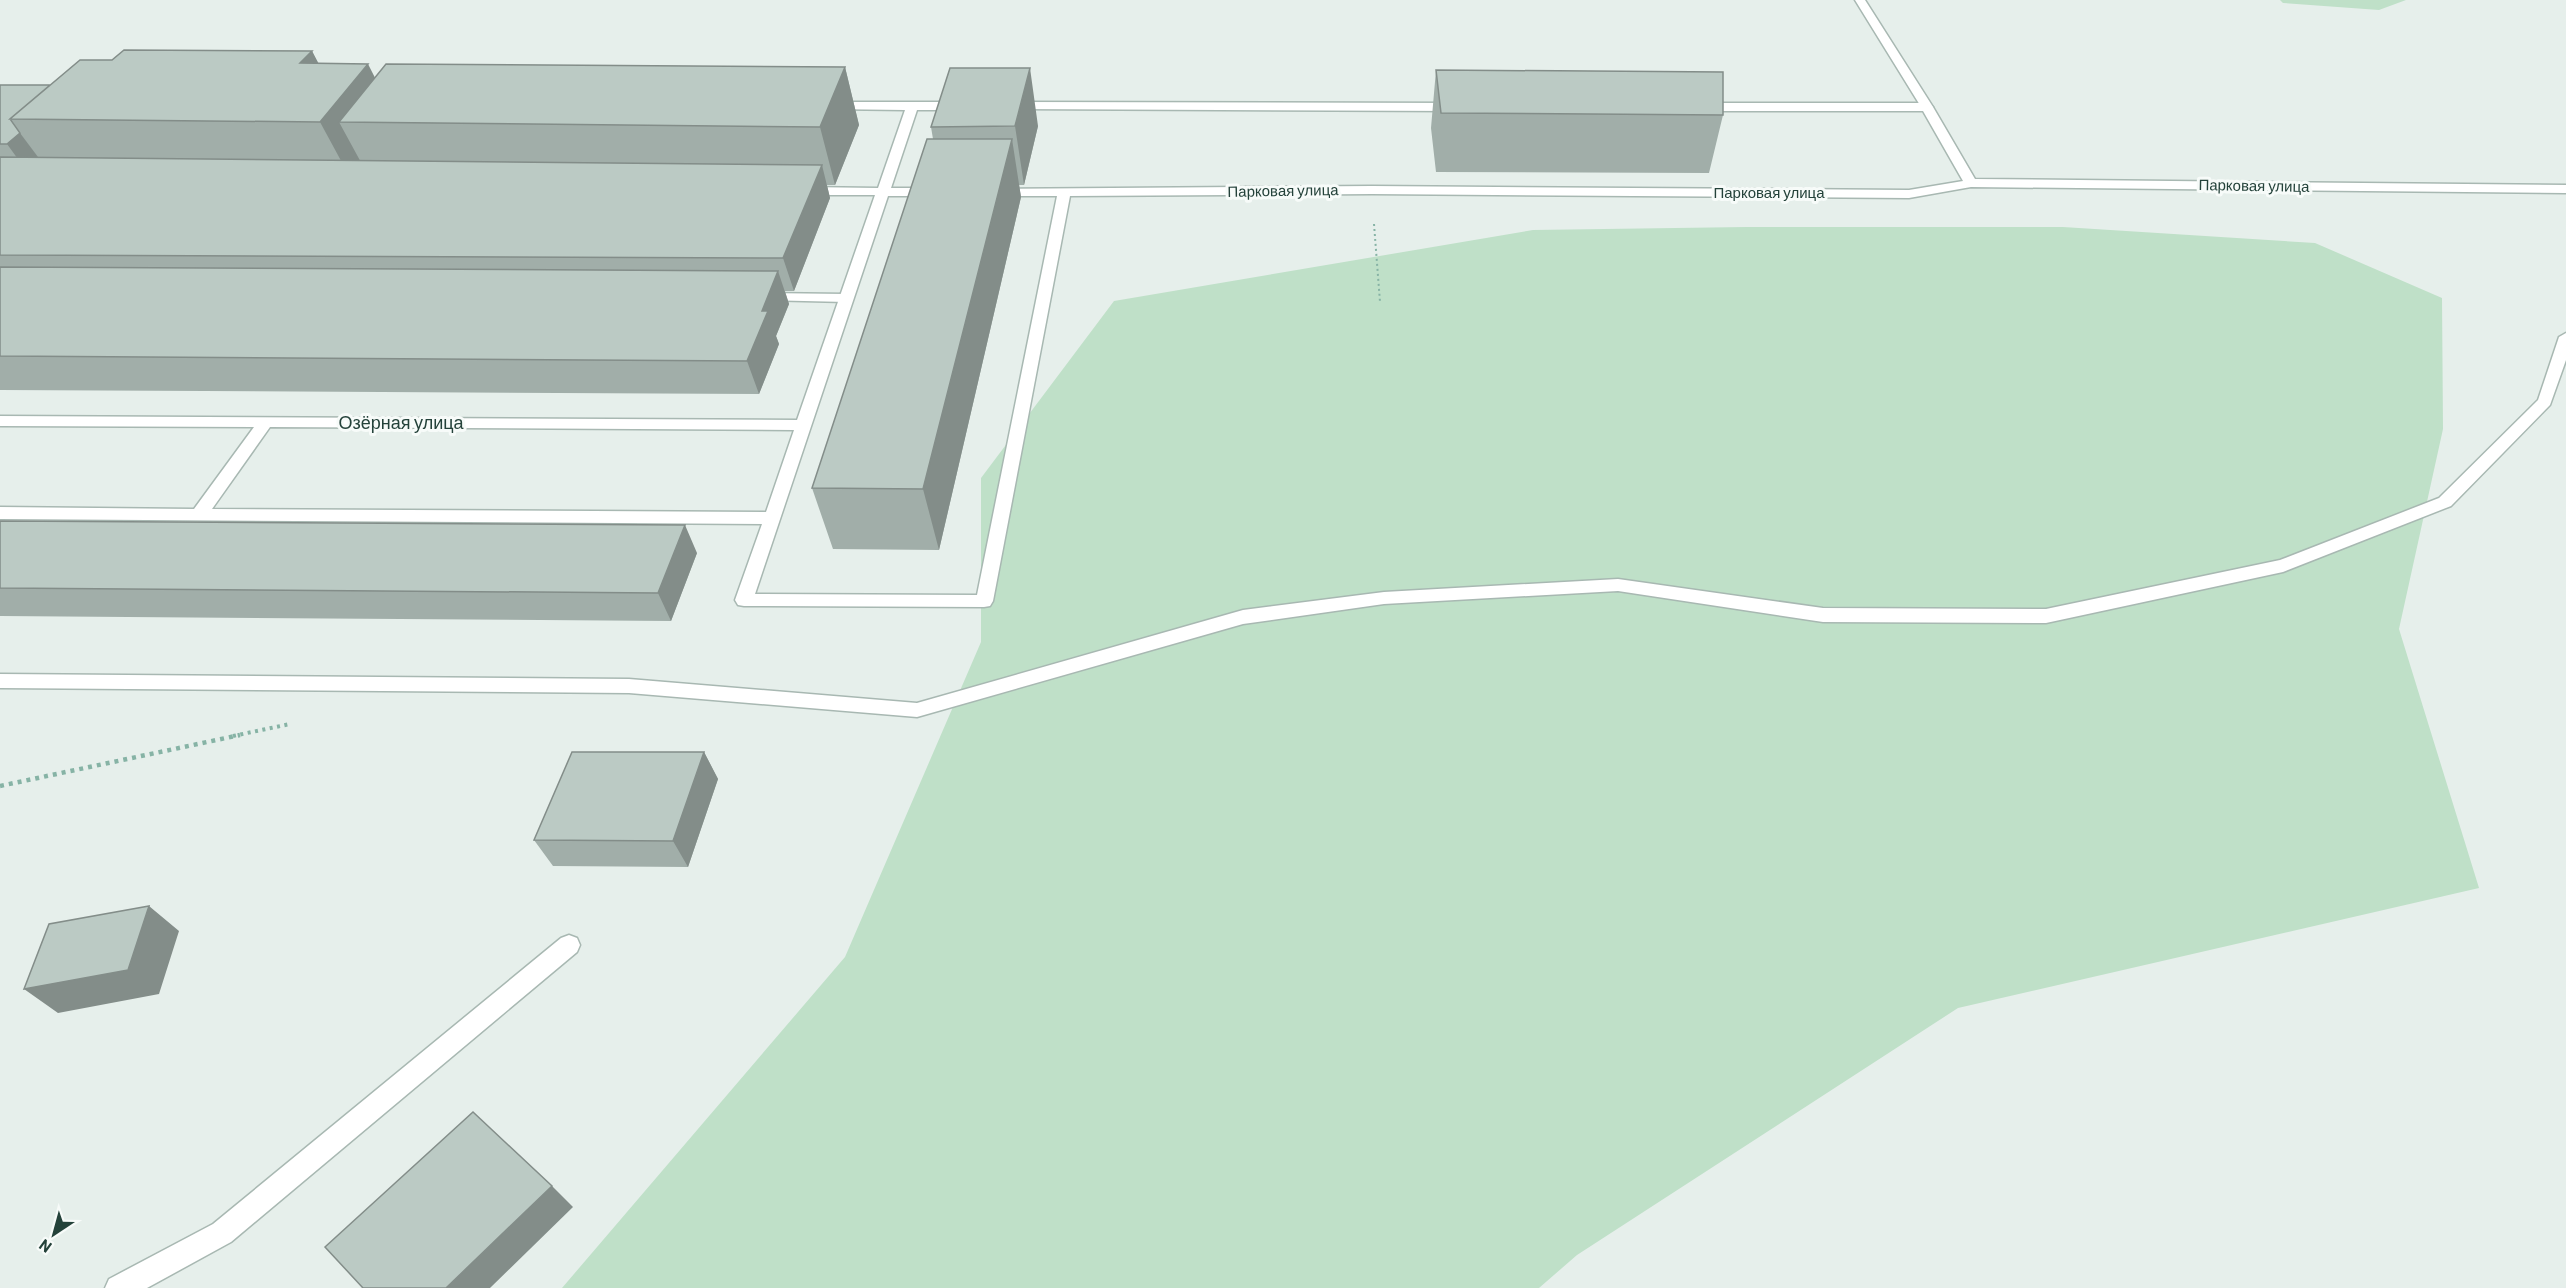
<svg xmlns="http://www.w3.org/2000/svg" width="2566" height="1288" viewBox="0 0 2566 1288" font-family="Barlow,sans-serif">
<rect width="100%" height="100%" fill="#e6efeb"/>
<path fill="#bfe0c8" d="M2280 0H2406L2379 10 2283 3Z
M1746 227H2063L2315 243 2442 298 2443 429 2399 629 2479 888 1958 1008 1577 1255 1539 1288H562L845 957 981 642V478L1114 301 1533 230Z"/>
<g fill="none" stroke-linecap="round" stroke-linejoin="round">
<defs>
<path id="lane" d="M1855 0H1865L1933 107 1931 110H1923Z
M764 293 846 294 853 298 846 302 759 300 757 297 759 294Z
M2566 333V360L2550 405 2451 506 2283 572 2046 623 1823 622 1618 591 1384 604 1243 624 917 717 629 693 0 688V674L629 679 917 703 1243 610 1384 592 1618 579 1823 608 2046 609 2280 560 2439 498 2538 400 2559 337Z"/>
<path id="street" d="M831 102H962L968 106 962 110H917L891 188H934L941 192 934 196H888L755 594 977 595 1057 196H993L991 193 993 190 998 189 1372 186 1909 190 1963 181 1923 111H1701L1695 107 1701 103H1927L1933 107 1975 179 2566 185V193L1971 187 1909 198 1372 194 1070 196 993 601 990 606 984 607 744 606 738 605 735 600 762 524 0 519V507L194 509 254 427 0 426V416L797 420 875 195H806L799 191 806 187 878 188 905 110 827 109 825 106ZM270 427 794 430 766 512 212 509Z
M1011 102 1457 103 1463 107 1457 111 1007 109 1005 106Z
M569 935 577 938 580 945 577 952 231 1242 147 1288H105L109 1279 213 1224 561 938Z"/>
</defs>
<use href="#lane" stroke="#a8b8b2" stroke-width="3"/>
<use href="#street" stroke="#a8b8b2" stroke-width="3"/>
<path stroke="#86b3a5" stroke-width="2" stroke-dasharray="2 3" stroke-linecap="butt" d="M1374 224 1380 302"/>
<path stroke="#86b3a5" stroke-width="4" stroke-dasharray="3 4.5" stroke-linecap="butt" d="M233 736 290 724"/>
<path stroke="#86b3a5" stroke-width="4.5" stroke-dasharray="4 5" stroke-linecap="butt" d="M0 786 240 735"/>
<use href="#lane" fill="#fff" fill-rule="evenodd"/>
<use href="#street" fill="#fff" fill-rule="evenodd"/>
</g>
<path fill="#a1aea9" d="M312 51 318 64 375 78 845 67 859 125 835 185H827L830 198 794 291H785L789 304 776 336 779 344 759 394 0 390V85H50L112 60Z
M1436 70 1723 115 1709 173 1436 172 1431 128Z
M1038 126 1024 185H1019L1021 197 939 550 833 549 812 488 933 139 931 127Z
M0 521 697 553 671 621 0 616Z
M704 752 718 779 688 867 553 866 534 840Z"/>
<path fill="#838d89" d="M312 51 338 100 368 64 397 121 339 122 363 166 352 181 320 122 300 63Z
M845 67 859 125 835 185 820 127Z
M1030 68 1038 126 1024 185 1015 126Z
M20 133 44 165 31 177 7 144Z
M1012 139 1021 197 939 550 923 489Z
M822 165 830 198 794 291 783 258Z
M778 271 789 304 776 336 779 344 759 394 747 361 762 311Z
M685 525 697 553 671 621 658 593Z
M704 752 718 779 688 867 673 841Z
M149 906 179 931 159 994 58 1013 24 989Z
M552 1186 573 1207 490 1288H446Z"/>
<path fill="#bbcac4" stroke="#838d89" stroke-width="1.5" d="M124 50 312 51 300 63 368 64 320 122 10 119 80 60H112Z
M386 64 845 67 820 127 339 122Z
M950 68H1030L1015 126 931 127Z
M1436 70 1723 72V115L1441 113Z
M0 85H50L10 119 20 133 7 144H0Z
M927 139H1012L923 489 812 488Z
M0 157 822 165 783 258 0 255Z
M0 267 778 271 762 311H768L747 361 0 356Z
M0 521 685 525 658 593 0 588Z
M572 752H704L673 841 534 840Z
M149 906 128 970 24 989 49 924Z
M473 1112 552 1186 446 1288H363L325 1247Z"/>
<g text-anchor="middle" stroke-width="6" stroke-linejoin="round" paint-order="stroke">
<g font-size="15" fill="#24423a" stroke="#f7fbf9">
<text transform="translate(2254 186) rotate(1)" y="5">Парковая улица</text>
<text transform="translate(1283 191) rotate(-1)" y="5">Парковая улица</text>
<text x="1769" y="198">Парковая улица</text>
</g>
<g font-size="18" fill="#24423a" stroke="#f7fbf9">
<text x="401" y="429">Озёрная улица</text>
</g>
</g>
<g transform="translate(54 1234) rotate(216)" stroke="#f7fbf9" stroke-width="4.5" paint-order="stroke">
<path d="M0-4.5L10 22L0 15L-10 22Z" fill="#24423a"/>
<text y="-9" font-size="16" font-weight="bold" text-anchor="middle" fill="#24423a">N</text>
</g>
</svg>
